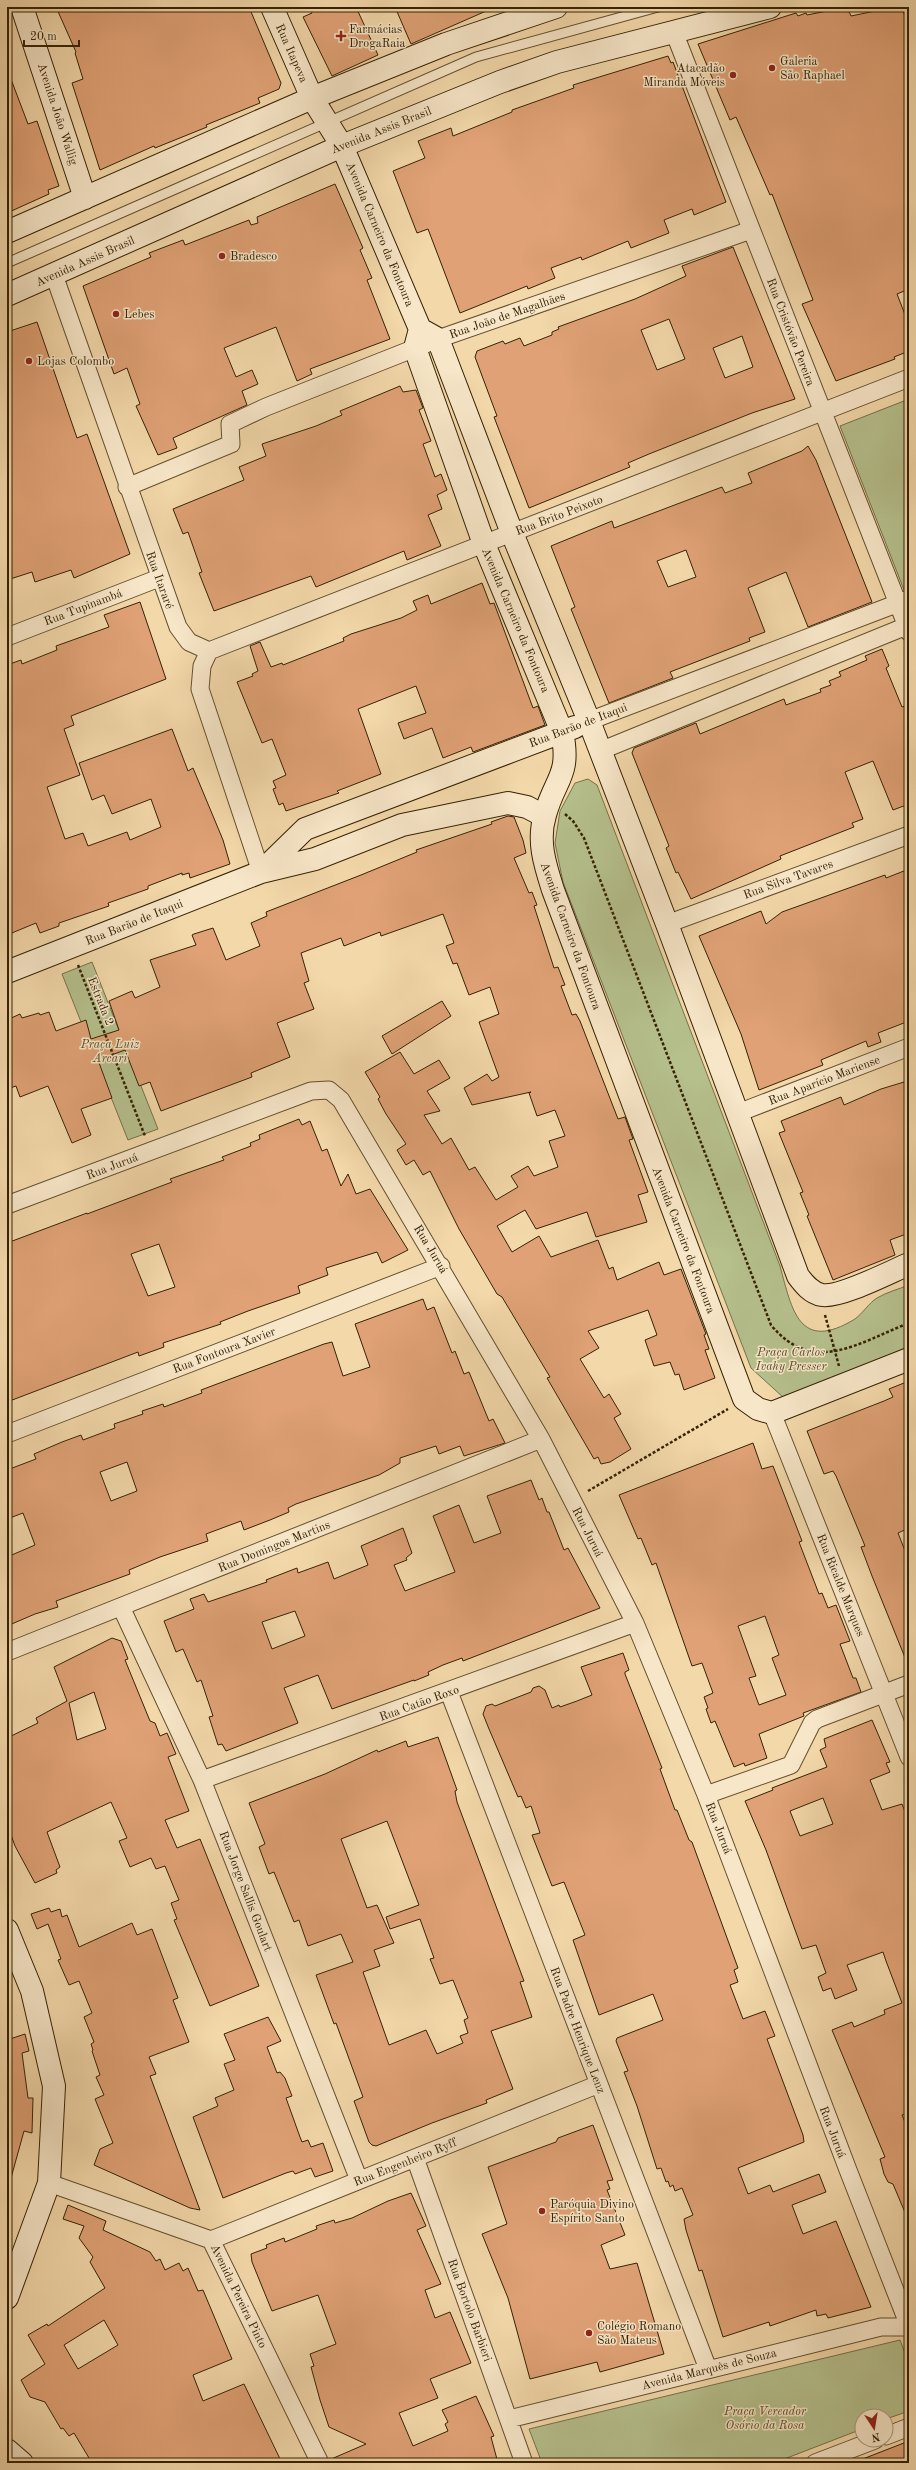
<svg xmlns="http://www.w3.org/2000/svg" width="916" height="2470" viewBox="0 0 916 2470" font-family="'Old Standard TT',serif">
<rect width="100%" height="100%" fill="#f3d8aa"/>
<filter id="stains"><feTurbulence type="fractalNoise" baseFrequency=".005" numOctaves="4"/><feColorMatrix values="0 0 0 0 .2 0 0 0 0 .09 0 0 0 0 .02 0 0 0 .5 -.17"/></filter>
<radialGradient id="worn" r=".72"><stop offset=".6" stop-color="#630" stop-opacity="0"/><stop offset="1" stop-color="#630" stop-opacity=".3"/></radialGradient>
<path fill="#b5c08d" stroke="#757148" d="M909 399V588L904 590 840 426Z
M588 779 597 785 780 1266C792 1310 799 1353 855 1319 863 1313 869 1303 877 1298 887 1292 899 1289 909 1285V1347L784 1398 751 1368 563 882 555 843 560 811 575 783Z
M92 962 158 1129 128 1140 62 974Z
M900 2340 909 2364V2411L886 2419V2416H862V2429L774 2463H542L529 2429Z"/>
<path fill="#dfa175" stroke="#352204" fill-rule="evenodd" d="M56 7H249L281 83 279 89 258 98 260 103 206 125 207 127 155 148 154 146 100 170 72 83 83 79 75 53 76 52Z
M310 7H356L378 55 332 76 303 17 312 13Z
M395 7H493V8L411 44Z
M847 7 851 16 890 8 891 11 902 9 909 25V289L897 294 909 325V351L894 357 895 359 836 381 802 304 813 300 772 194 770 195 736 117 730 120 698 44 796 13 798 16 806 13 807 15Z
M668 56 671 63 673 62 726 202 694 215 692 209 664 220 669 233 631 248 628 241 582 260 581 257 551 268 555 278 528 289 527 286 460 313 428 229 417 233 393 171 425 158 418 141 451 128 453 136 512 112V110L574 88 573 85Z
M9 74 28 124 37 121 59 186 48 190 49 194 7 213V75Z
M335 184 363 248 360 250 372 278 367 280 390 339 310 369 312 374 297 381 276 327 224 348 236 377 252 370 258 384 242 391 247 405 173 438 177 448 158 455 136 406 140 404 127 368 114 374 83 286 151 257 149 253 183 240 185 245 249 220 251 225 258 223 257 217Z
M733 247 795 399 752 413 649 454 628 463 630 467 529 508 494 417 497 416 475 357 477 351 503 341 505 344 520 338 524 346 552 335V332L559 329 558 327 635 299 686 276 682 266ZM669 319 685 359 657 370 641 330ZM742 336 753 367 725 378 713 348Z
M37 322 77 438 87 434 130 554 74 578 71 570 35 582 32 572 7 580V332Z
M400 386 403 392 416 390 423 408 419 410 431 441 423 444 435 477 441 474 447 490 437 495 442 509 428 515 441 546 407 560 404 551 316 587 311 576 214 611 199 573 202 572 188 532 183 534 173 509 244 480 239 467 266 456 262 444 316 426 342 415 340 411Z
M808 446 816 460 872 602 808 627 786 572 748 588 765 632 749 638 750 641 670 672 673 678 609 703 571 609 575 607 551 546 612 521 614 528 722 487 725 493 752 483 748 473 802 451ZM686 550 696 577 668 587 657 561Z
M482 583 490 604 494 603 533 708 538 706 545 725 473 752 471 747 443 758 432 728 404 739 398 723 426 713 416 686 358 709 381 774 337 791 339 793 286 811 283 803 279 805 273 789 276 788 273 781 286 775 272 739 262 743 237 682 253 676 252 674 258 671 250 646 260 642 271 667 282 663 283 665 344 641 343 638 351 634 401 618 417 610 413 601 428 595 431 604Z
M140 602 166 679 71 716 74 725 64 729 80 775 47 787 65 839 83 833 88 846 127 832 130 840 161 827 151 799 112 814 104 795 92 800 79 763 172 729 188 771 193 768 223 840 230 864 190 878 189 873 182 875V873L148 886V889L108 903 109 906 59 923V926L40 933 36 923 7 935V665L21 660 22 664 57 650 56 646 109 627 104 615Z
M882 649 889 666 886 668 902 707 909 704V804L893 810 873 761 845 772 863 819 852 823 854 827 780 856 781 859 691 899 678 872 676 873 666 848 669 846 632 753 634 748 696 723 700 734 784 699 786 705 821 692 820 689 831 685 829 681 841 676 839 672 867 660 865 656Z
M508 816 514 817 523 840 526 853 514 858 529 893 532 892 537 905 534 906 554 968 558 967 565 985 561 986 572 1015 576 1014 580 1021 618 1119 625 1117 633 1139 629 1140 648 1192 638 1195 647 1222 596 1237 587 1212 536 1229 525 1210 497 1226 512 1252 539 1236 551 1257 598 1240 609 1269 613 1267 617 1280 659 1262 664 1275 681 1269 706 1334 704 1335 709 1349 705 1350 715 1378 684 1390 679 1374 675 1375 670 1362 654 1366 645 1340 657 1335 648 1310 588 1331 599 1348 580 1359 604 1398 609 1394 621 1414 614 1418 631 1449 610 1462 601 1464 598 1457 594 1459 547 1378 550 1377 502 1297 497 1294 459 1229 430 1171 423 1175 414 1160 406 1165 397 1150 406 1144 386 1114 378 1099 380 1097 365 1072 400 1052 414 1074 439 1060 450 1078 427 1091 440 1111 424 1115 442 1144 451 1138 469 1170 475 1167 496 1200 518 1187 511 1176 528 1166 534 1176 558 1167 549 1141 565 1136 555 1110 537 1116 529 1093 531 1092 472 1105 464 1088 487 1074 492 1081 499 1077 479 1022 499 1014 490 987 469 995 457 963 453 964 446 946 454 943 443 914 381 936 380 932 344 946 341 938 301 953 309 981 304 983 314 1009 277 1023 290 1057 251 1073 252 1077 161 1111 150 1082 139 1086 125 1050 98 1060 112 1098 81 1109 91 1135 72 1143 48 1086 20 1097 16 1086 7 1089V1020L20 1014 22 1018 39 1013 40 1015 49 1012 56 1031 86 1020 91 1039 119 1030 109 1001 132 991 135 998 160 987 150 960 196 945 192 935 194 934 213 928 226 960 260 946 251 923 267 916 266 912 361 875 417 852 416 850 492 824 491 822Z
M909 869V1021L878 1033 881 1042 868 1047 866 1041 821 1060 823 1065 759 1090 741 1034 699 936 761 911 766 924 782 912 885 875 886 878Z
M442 1001 451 1016 392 1054 382 1036Z
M904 1082 905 1084 909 1082V1233L890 1240 895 1255 833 1280 807 1216 809 1215 800 1193 803 1192 779 1133 785 1131 781 1121 841 1097 844 1105 881 1089Z
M299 1119 302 1125 310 1121 322 1151 327 1149 341 1186 348 1174 356 1194 370 1189 408 1250 382 1263 377 1252 326 1268 328 1275 298 1286 300 1293 248 1311 220 1322 221 1324 163 1343 164 1347 139 1356 138 1352 7 1402V1243L87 1213V1214L172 1182 170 1179 224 1160 222 1157 251 1146 250 1143 260 1139 259 1135ZM159 1244 175 1287 148 1296 131 1254Z
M423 1299 427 1310 434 1307 452 1353 455 1351 464 1374 469 1372 489 1421 493 1419 505 1443 464 1456 460 1446 439 1454 436 1446 400 1458V1463L379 1475 296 1504 288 1508 289 1512 270 1520 244 1530 241 1521 206 1534 208 1541 160 1557 129 1570 130 1574 56 1601 58 1607 35 1614 7 1626V1557L35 1545 23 1513 7 1519V1470L36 1459 34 1454 62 1442 81 1435 83 1440 115 1428 114 1424 143 1414 142 1411 163 1404 164 1407 202 1393 201 1390 324 1344 332 1342 343 1376 370 1367 355 1324ZM127 1462 137 1491 111 1501 100 1472Z
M909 1381V1528L898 1533 909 1561 908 1665 872 1576 861 1547 865 1546 836 1476 833 1471 824 1474 807 1431 884 1401 893 1397 889 1389Z
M753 1443 762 1469 773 1466 802 1541 799 1542 819 1594 822 1593 828 1608 836 1605 850 1641 840 1644 853 1678H856L861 1692 803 1713 804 1716 759 1734 767 1758 745 1766 744 1763 734 1767 715 1721 711 1723 706 1709 708 1708 704 1697 713 1693 702 1663 692 1666 656 1563 652 1565 641 1538 638 1539 619 1495ZM765 1616 779 1655 772 1658 786 1695 759 1705 749 1678 756 1676 738 1626Z
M531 1480 539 1500 542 1498 547 1512H549L564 1550 568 1548 600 1608 463 1661 462 1658 443 1665 428 1672 429 1675 414 1681V1680L332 1709 318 1675 284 1688 298 1723 226 1751 222 1744 218 1745 209 1717 213 1716 201 1680 197 1682 183 1649 176 1652 164 1621 194 1609 190 1599 204 1594 208 1602 267 1582 266 1580 297 1568 298 1573 328 1562 334 1579 368 1565 361 1546 403 1528 412 1553 406 1558 407 1560 394 1565 405 1591 455 1572 433 1516 459 1505 474 1543 501 1533 487 1496ZM295 1611 305 1636 272 1649 262 1622Z
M112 1638 121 1641 128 1659 125 1660 150 1721 155 1723 160 1736 167 1733 176 1754 168 1757 189 1811 165 1820 177 1848 200 1839 259 1986 210 2006 174 1920 177 1919 171 1903 179 1900 165 1866 156 1869 151 1858 130 1867 119 1841 127 1838 111 1802 47 1832 60 1867 56 1870 57 1873 35 1883 15 1846 7 1824V1738L38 1723 36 1718 67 1701 54 1667ZM94 1692 106 1729 77 1740 69 1703Z
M623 1653 629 1670 625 1672V1674L662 1768 660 1769 675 1810H677L689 1840 692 1842 738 1968 734 1970 738 1982 730 1985 743 2019 765 2011 775 2036 767 2039 803 2135 804 2142 738 2168 748 2194 770 2185 773 2192 819 2174 826 2192 792 2205 803 2234 836 2221 871 2307 828 2318 826 2314 817 2316 816 2310 770 2326 769 2322 723 2337 702 2270 699 2271 686 2230 684 2219 693 2215 682 2188 675 2191 673 2185 670 2187 668 2181 666 2182 661 2168 657 2169 637 2106 624 2072 628 2071 616 2041 617 2038 663 2020 653 1994 599 2015 573 1940 585 1935 564 1882 552 1886 532 1835 540 1833 531 1806 526 1808 521 1796 518 1797 489 1729 483 1714 486 1706 492 1704 495 1706 531 1692 533 1688 539 1686 545 1690 552 1708 559 1705 560 1707 577 1701 592 1695 581 1667Z
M872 1720 890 1762 886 1763 890 1772 870 1780 882 1810 902 1804 909 1822V2113L902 2115 909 2132V2222L893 2184 888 2182 884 2174 880 2159 885 2157 832 2030 852 2022 854 2027 885 2014 884 2010 902 2003 886 1961 883 1952 847 1965 857 1990 835 1999 831 1988 823 1991 818 1977 826 1973 816 1945 802 1949 766 1850 745 1801 773 1790 772 1788 827 1767 820 1750 826 1747 824 1739ZM823 1798 833 1824 800 1836 790 1811Z
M438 1737 457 1790 455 1791 457 1802 524 1981 520 1982 532 2017 491 2031 513 2089 486 2100 487 2103 432 2123 376 2146 372 2145 369 2142 354 2101 363 2097 336 2023 334 2024 316 1975 353 1962 341 1934 308 1946 299 1920 294 1922 274 1872 269 1874 259 1847 265 1844 249 1803 325 1774 377 1750 378 1752 406 1741 408 1747ZM387 1821 419 1905 386 1917 390 1929 420 1919 434 1958 430 1959 440 1984 453 1980 468 2018 464 2020 468 2033 460 2036 463 2043 437 2054 426 2030 389 2045 363 1972 380 1966 374 1950 394 1943 377 1905 367 1908 341 1839Z
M49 1908 51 1912 60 1909 62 1917 67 1915 79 1947 132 1923 137 1935 152 1929 178 1998 173 2000 189 2042 149 2057 156 2074 150 2076 200 2210 190 2208 94 2165 100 2149 113 2143 95 2099 104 2095 96 2077 100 2075 92 2051 93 2050 91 2044 94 2042 84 2017 92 2013 79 1981 69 1985 58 1960 61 1959 48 1924 37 1929 31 1914Z
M268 2017 281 2041 267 2047 277 2073 280 2072 285 2078 292 2096 286 2098 300 2137 302 2142 308 2140 311 2147 323 2143 333 2171 315 2177 311 2168 295 2174 293 2171 286 2173 223 2198 193 2117 218 2106 215 2098 234 2090 224 2064 235 2060 224 2034Z
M25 2034 29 2051 22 2053 28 2098H33L32 2133 24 2131 11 2178 7 2177V2040Z
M593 2125 613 2180 607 2181 610 2189 607 2190 625 2235 601 2245 610 2269 637 2263 664 2354 600 2372 597 2362 530 2379 508 2298 482 2234 507 2224 488 2167 556 2142 558 2138Z
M411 2193 426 2226 417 2230 441 2284 425 2290 435 2318 450 2312 471 2363 430 2379 438 2398 399 2413 413 2446 448 2431 445 2424 448 2422 442 2410 476 2396 494 2436 491 2437 498 2463H330L329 2460 366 2444 329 2427 320 2400 311 2367 314 2366 310 2354 336 2344 318 2295 272 2311 252 2262 251 2254 267 2248 266 2245 284 2238 285 2242 317 2229 316 2226 334 2220 335 2223 352 2218 388 2201Z
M68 2205 106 2221 103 2230 150 2252 156 2261 160 2259 165 2270 179 2263 183 2271 188 2268 198 2291 203 2290 232 2359 193 2375 203 2401 244 2384 282 2463H92L74 2433 69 2436 63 2428 61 2429 45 2402 30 2397 21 2380 45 2364 28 2335 47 2324 48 2326 105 2288 90 2262 93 2257 79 2238 84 2226 63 2219ZM104 2320 118 2345 78 2369 64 2345Z
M909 2441V2463H855V2462Z"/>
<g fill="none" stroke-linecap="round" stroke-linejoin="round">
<defs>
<path id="lane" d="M7 263 476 57 658 7"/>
<path id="street" d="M674 32 909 632
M54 275 178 627 189 642 209 651
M127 487 231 444 230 424 266 407 438 339 751 230
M7 637 159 578
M209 651 909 378
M209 651 202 666 200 689 261 872
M589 721 909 599
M600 751 909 625
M667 924 909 835
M738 1113 909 1047
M7 1205 311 1091 329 1090 341 1100 541 1439 635 1623 706 1795 848 2170 909 2326
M772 1413 909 1757
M7 1434 441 1266
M121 1607 202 1780 359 2180
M7 1652 541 1439
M449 1692 708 2369
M202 1780 635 1623
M706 1795 791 1765 812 1723 817 1719 909 1684
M415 2158 524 2463
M49 2183 211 2240 320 2463
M211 2240 599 2084
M509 2419 881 2327H909
M886 2436 909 2427
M815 2463 875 2440"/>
<path id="secondary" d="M22 7 85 198
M272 7 312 98 342 146 420 329 415 348 484 544 562 732C571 776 555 778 545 815 537 841 545 865 553 890L744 1399 758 1409 772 1413 909 1359
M7 232 312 98 446 44 556 7
M7 295 342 146 500 82 557 62 770 7
M420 329 438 339 512 533 589 721 667 924 798 1276C804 1284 811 1293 822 1295 840 1298 890 1272 909 1264
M261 872 305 829 575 727
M7 972 261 872 315 859 402 825 508 803 527 807 544 816
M7 1930 32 1991 54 2086 49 2183 7 2298
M7 2450 22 2463"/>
</defs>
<use href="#lane" stroke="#64502e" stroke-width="11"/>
<use href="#street" stroke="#64502e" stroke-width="19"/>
<use href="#secondary" stroke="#352204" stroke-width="24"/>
<path stroke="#352204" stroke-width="2.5" stroke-dasharray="3 2" stroke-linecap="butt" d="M565 814 573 821 584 838 771 1325C813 1376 858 1343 909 1323
M78 965 145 1136
M825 1315 839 1366
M588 1491 728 1409"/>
<use href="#lane" stroke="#f7e6c8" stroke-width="9"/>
<use href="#street" stroke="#f7e6c8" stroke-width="17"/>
<use href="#secondary" stroke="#f7e6c8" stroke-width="22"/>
</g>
<g fill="#8f2418" stroke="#f7e6c8" stroke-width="1.5">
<path d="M339 30h4v4h4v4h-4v4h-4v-4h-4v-4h4z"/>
<circle cx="772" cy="68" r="4"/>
<circle cx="733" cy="75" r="4"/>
<circle cx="222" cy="256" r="4"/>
<circle cx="116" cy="314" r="4"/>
<circle cx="29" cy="361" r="4"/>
<circle cx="542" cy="2211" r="4"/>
<circle cx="589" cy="2333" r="4"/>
</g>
<g text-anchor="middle" stroke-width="3" stroke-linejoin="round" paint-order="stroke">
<g font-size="12" fill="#352204" stroke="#f7e6c8" text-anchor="start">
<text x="349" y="33">Farmácias<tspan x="349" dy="14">DrogaRaia</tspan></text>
<text x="780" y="65">Galeria<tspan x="780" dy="14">São Raphael</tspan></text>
<text x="725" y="72" text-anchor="end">Atacadão<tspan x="725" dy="14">Miranda Móveis</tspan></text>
<text x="230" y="260">Bradesco</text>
<text x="124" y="318">Lebes</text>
<text x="37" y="365">Lojas Colombo</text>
<text x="550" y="2208">Paróquia Divino<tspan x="550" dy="14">Espírito Santo</tspan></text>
<text x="597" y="2330">Colégio Romano<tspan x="597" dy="14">São Mateus</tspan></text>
</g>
<g font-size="12" fill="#352204" stroke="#f7e6c8">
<text transform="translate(292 53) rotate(66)" y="4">Rua Itapeva</text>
<text transform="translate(58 114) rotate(72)" y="4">Avenida João Wallig</text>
<text transform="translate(381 130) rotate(-22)" y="4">Avenida Assis Brasil</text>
<text transform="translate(380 234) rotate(67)" y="4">Avenida Carneiro da Fontoura</text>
<text transform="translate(85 261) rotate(-24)" y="4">Avenida Assis Brasil</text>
<text transform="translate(507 315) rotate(-19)" y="4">Rua João de Magalhães</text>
<text transform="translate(791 332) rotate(69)" y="4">Rua Cristóvão Pereira</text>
<text transform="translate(559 515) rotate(-21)" y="4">Rua Brito Peixoto</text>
<text transform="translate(160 580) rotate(70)" y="4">Rua Itararé</text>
<text transform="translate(83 607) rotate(-21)" y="4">Rua Tupinambá</text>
<text transform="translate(516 620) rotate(67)" y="4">Avenida Carneiro da Fontoura</text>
<text transform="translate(578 725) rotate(-21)" y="4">Rua Barão de Itaqui</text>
<text transform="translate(788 879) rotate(-20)" y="4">Rua Silva Tavares</text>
<text transform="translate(134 922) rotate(-22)" y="4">Rua Barão de Itaqui</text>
<text transform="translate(571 936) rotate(70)" y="4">Avenida Carneiro da Fontoura</text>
<text transform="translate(101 1001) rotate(68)" y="4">Estrada 2</text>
<text transform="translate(824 1080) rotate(-21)" y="4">Rua Aparício Mariense</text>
<text transform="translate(112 1166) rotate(-21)" y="4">Rua Juruá</text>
<text transform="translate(684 1240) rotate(69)" y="4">Avenida Carneiro da Fontoura</text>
<text transform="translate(431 1249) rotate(59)" y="4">Rua Juruá</text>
<text transform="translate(224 1350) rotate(-21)" y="4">Rua Fontoura Xavier</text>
<text transform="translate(588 1532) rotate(63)" y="4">Rua Juruá</text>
<text transform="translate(274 1546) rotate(-22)" y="4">Rua Domingos Martins</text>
<text transform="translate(841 1585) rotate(68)" y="4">Rua Ricalde Marques</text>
<text transform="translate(419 1703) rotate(-20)" y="4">Rua Catão Roxo</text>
<text transform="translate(719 1828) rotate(69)" y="4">Rua Juruá</text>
<text transform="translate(246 1891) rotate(69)" y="4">Rua Jorge Sallis Goulart</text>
<text transform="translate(578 2030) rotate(69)" y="4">Rua Padre Henrique Lenz</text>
<text transform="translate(833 2132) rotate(69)" y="4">Rua Juruá</text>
<text transform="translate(405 2162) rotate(-22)" y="4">Rua Engenheiro Ryff</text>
<text transform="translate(239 2296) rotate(64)" y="4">Avenida Pereira Pinto</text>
<text transform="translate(470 2310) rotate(70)" y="4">Rua Bortolo Barbieri</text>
<text transform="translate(709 2369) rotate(-14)" y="4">Avenida Marquês de Souza</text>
</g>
<g font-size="12" font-style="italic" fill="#554a26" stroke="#f7e6c8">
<text x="110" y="1048">Praça Luiz<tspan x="110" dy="14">Arcari</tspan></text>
<text x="791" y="1356">Praça Carlos<tspan x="791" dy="14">Ivahy Presser</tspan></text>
<text x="765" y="2415">Praça Vereador<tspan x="765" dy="14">Osório da Rosa</tspan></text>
</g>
</g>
<rect width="916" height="2470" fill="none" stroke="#f3d8aa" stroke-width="24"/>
<rect x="8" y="8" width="900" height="2454" fill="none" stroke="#352204" stroke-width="2"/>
<rect x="12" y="12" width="892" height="2446" fill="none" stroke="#352204"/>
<g transform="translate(874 2428) rotate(168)"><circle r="19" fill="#f7e6c8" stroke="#a9987a"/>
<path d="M0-3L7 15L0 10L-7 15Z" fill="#8f2418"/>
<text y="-6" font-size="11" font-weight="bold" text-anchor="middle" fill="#352204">N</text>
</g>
<path d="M24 40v6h55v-6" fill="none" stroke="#352204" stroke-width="2"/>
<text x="30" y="40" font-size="12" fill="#352204" stroke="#f7e6c8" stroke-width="3" paint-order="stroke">20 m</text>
<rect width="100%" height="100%" filter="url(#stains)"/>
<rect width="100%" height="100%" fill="url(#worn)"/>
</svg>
